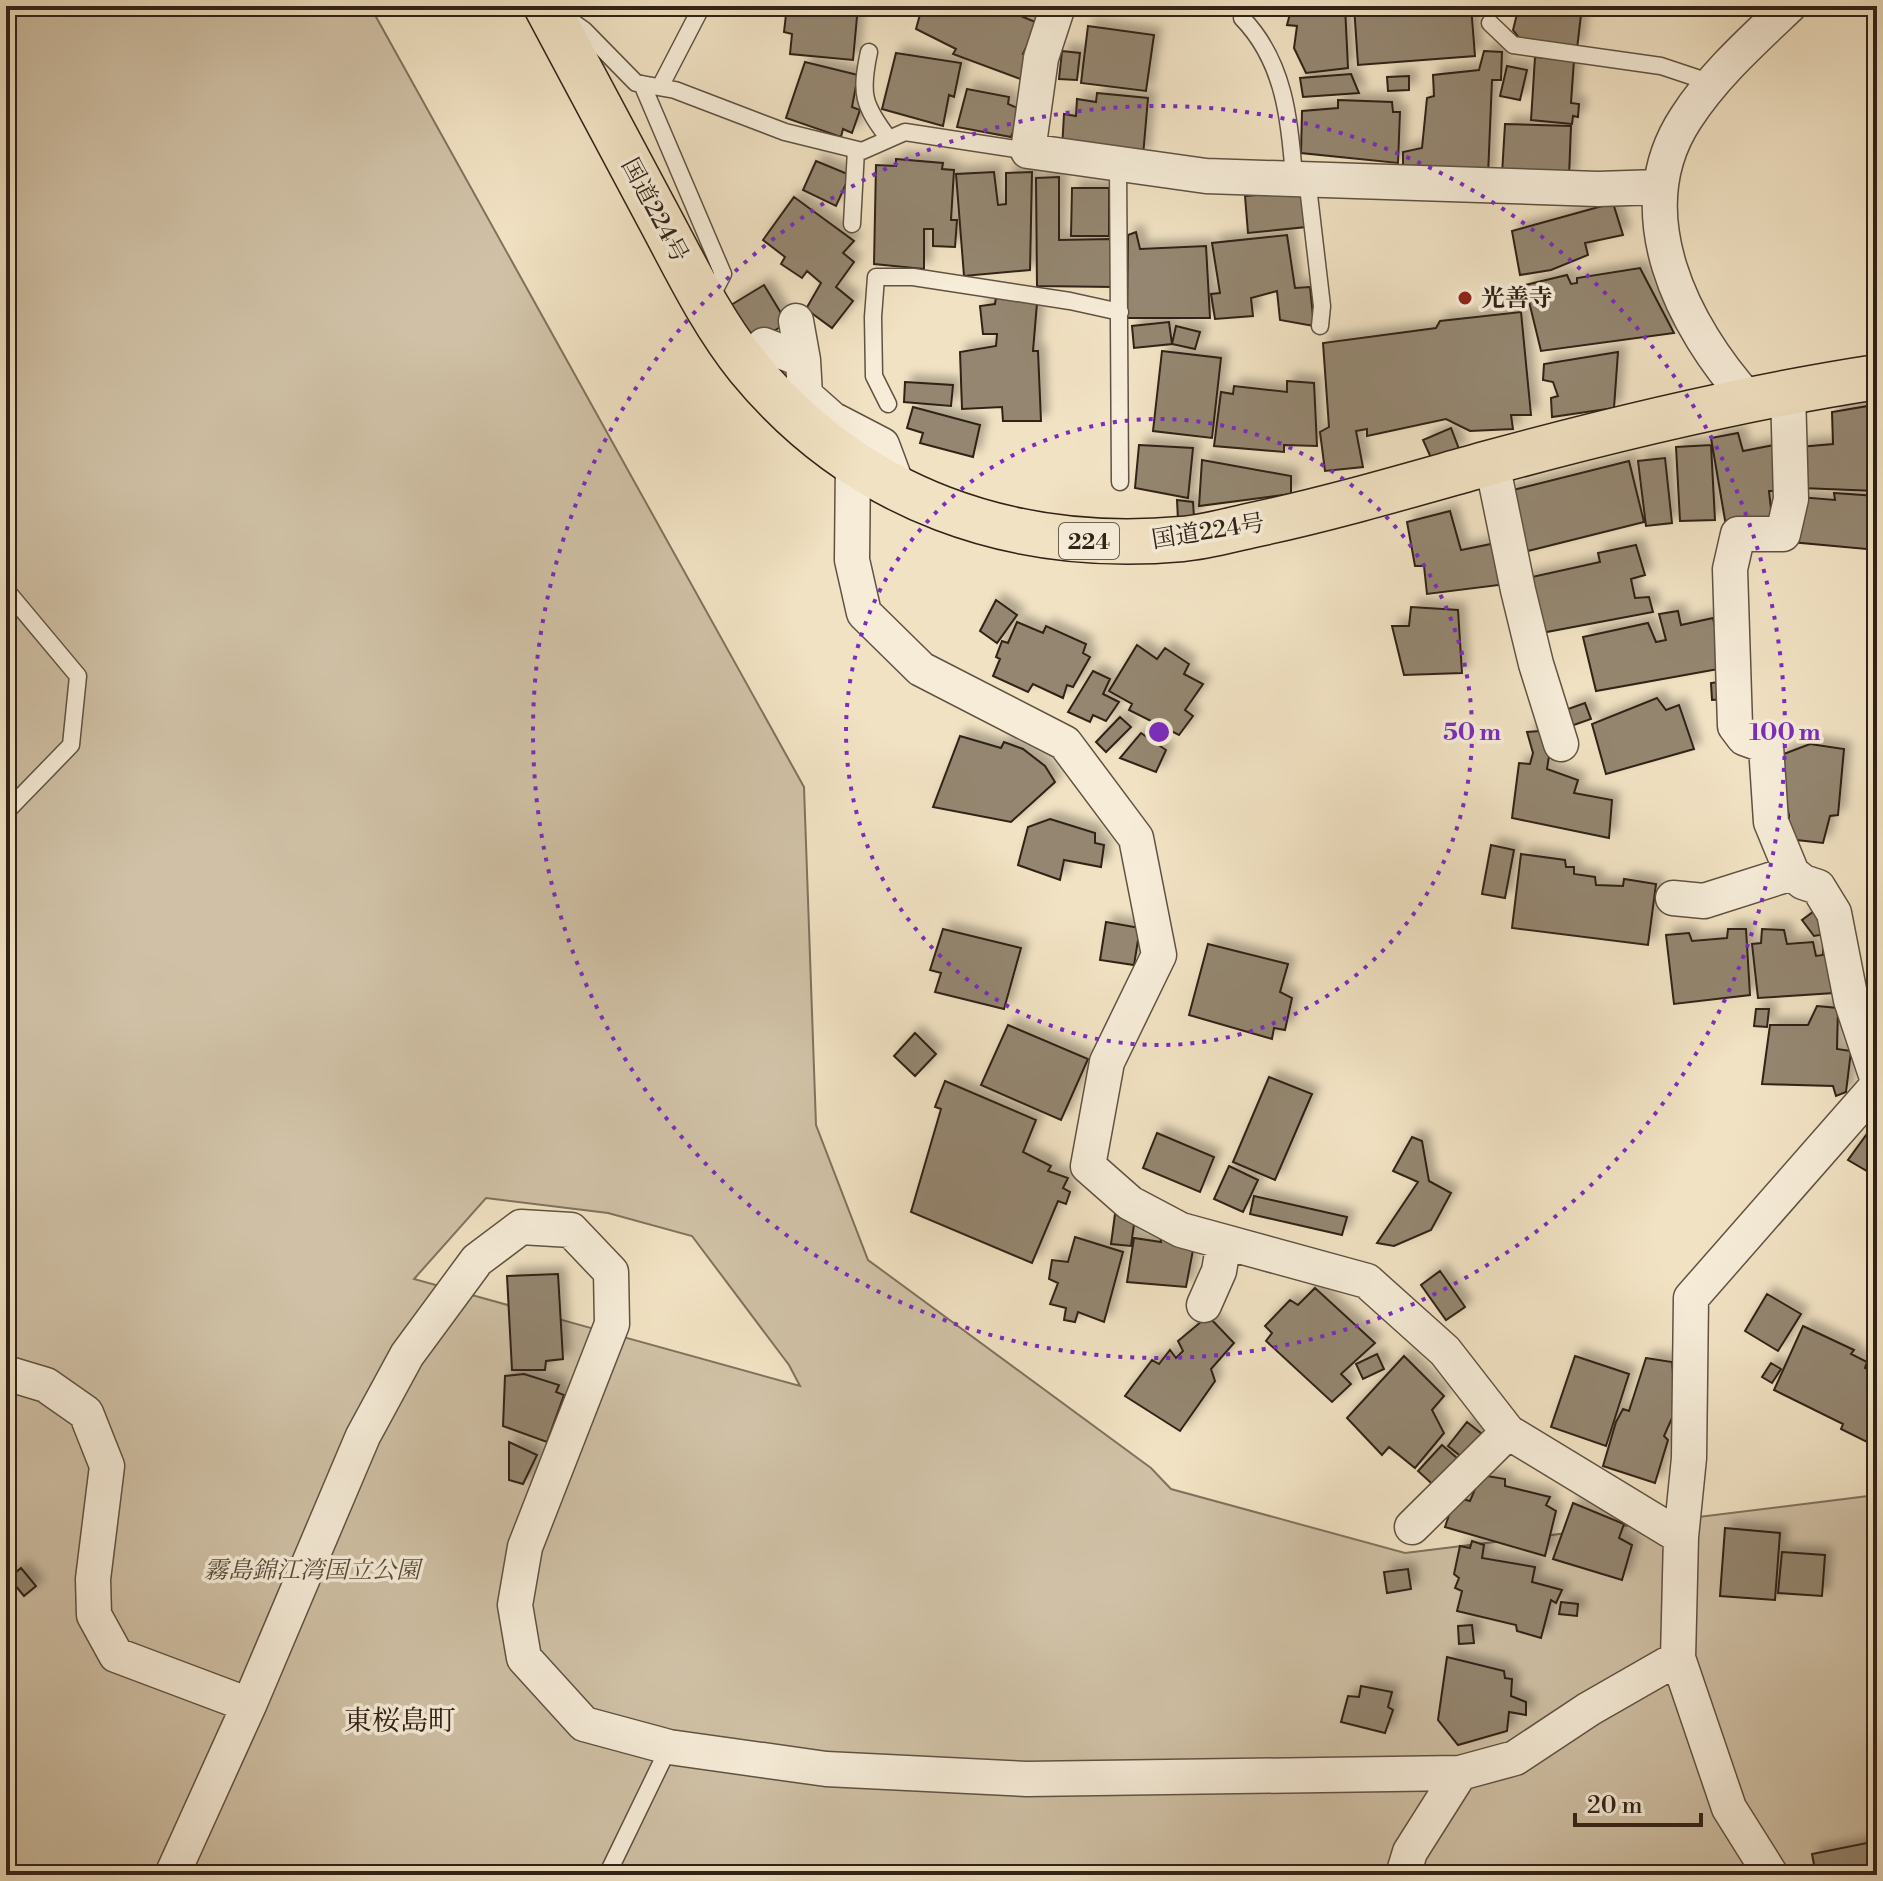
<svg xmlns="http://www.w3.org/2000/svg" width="1883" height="1881" viewBox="0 0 1883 1881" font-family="'Libre Bodoni','Noto Serif JP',serif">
<defs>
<filter id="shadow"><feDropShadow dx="7" dy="-7" stdDeviation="4" flood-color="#0004"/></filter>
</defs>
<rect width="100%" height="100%" fill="#f1e2c3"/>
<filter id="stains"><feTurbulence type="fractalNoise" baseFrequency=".0025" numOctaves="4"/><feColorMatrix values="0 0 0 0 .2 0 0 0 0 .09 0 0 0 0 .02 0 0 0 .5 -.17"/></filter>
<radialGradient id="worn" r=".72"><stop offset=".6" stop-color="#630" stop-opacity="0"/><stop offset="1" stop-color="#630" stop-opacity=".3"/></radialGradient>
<path fill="#d0c1a6" stroke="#80725e" stroke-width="2" fill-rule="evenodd" d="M6 6H370L804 787 816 1125 868 1260 1151 1468 1171 1489 1405 1553 1877 1495V1875H6ZM486 1198 608 1213 692 1236 789 1365 800 1386 414 1279Z"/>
<path fill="#948670" stroke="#302217" stroke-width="2" filter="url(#shadow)" d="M787 6H858L853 60 790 54 792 34 784 32Z
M1021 6 1018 15 1038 23 1023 54 1031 59 1023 80 953 54 956 49 916 29 921 11 915 6Z
M1182 6H1243L1241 11Z
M1292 6H1345L1348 68 1306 73 1294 48 1297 26 1287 25Z
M1354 6H1471L1475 56 1358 65Z
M1519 6H1582L1577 49 1521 40 1513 30Z
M1088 26 1154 35 1146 91 1081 83Z
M1062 51 1080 53 1077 80 1059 79Z
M1484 51 1502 52 1501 80H1492L1488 176 1403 171V152L1422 148 1427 98 1434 96 1433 75 1479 70Z
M896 53 961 63 954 97 949 95 943 126 882 109Z
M1535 57 1574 60 1571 103 1579 104 1578 117 1573 116 1572 124 1531 120Z
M805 62 858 75 852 107 860 110 852 133 843 129 841 137 786 118Z
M1507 66 1527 70 1520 100 1500 96Z
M1351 74 1359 93 1303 97 1300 78Z
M1409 76V90L1388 91 1387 77Z
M967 89 1009 97 1008 104 1022 110 1011 137 957 127Z
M1097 93 1148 98 1143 156 1062 149 1064 114 1076 116 1077 99 1096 102Z
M1338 100 1392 102 1393 112H1400L1398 163 1301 153 1302 111 1338 108Z
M1505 124 1571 126 1569 177 1502 174Z
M896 159 943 163 942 169 954 170 951 220H957L955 247 933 246V229H924V269L874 264 876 165 896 166Z
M816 161 850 175 836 206 803 190Z
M994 172 998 205 1006 204V173L1032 172 1030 270 964 276 956 174Z
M1059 177V240L1110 239 1114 287 1037 286 1036 178Z
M1072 188H1109V236H1071Z
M1303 191 1306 227 1248 233 1245 196Z
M794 197 854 241 843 253 854 262 836 287 853 301 832 328 806 309 821 283 807 271 802 278 781 264 785 257 763 240Z
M1613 203 1623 235 1585 243 1588 255 1551 270 1520 275 1512 231Z
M1136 232 1140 249 1206 246 1210 318H1127L1128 235Z
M1287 235 1295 288 1310 287 1314 326 1280 320 1277 291 1251 298 1253 316 1215 319 1211 294 1220 293 1212 243Z
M1640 268 1674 333 1541 351 1525 285 1567 275 1571 284 1577 283V278Z
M764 285 787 323 754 343 731 305Z
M996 297 1037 303 1033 351H1038L1041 421H1003L1002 407 962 409 960 352 996 346 997 334H983L980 306 995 304Z
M1521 312 1531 415H1511L1513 429 1470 431 1446 419 1367 436V429L1356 431 1363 467 1325 471 1320 432 1329 427 1323 343 1436 328 1440 321Z
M1169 322 1172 344 1134 348 1132 326Z
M1176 326 1200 332 1195 349 1172 344Z
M1162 351 1221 358 1212 438 1153 431Z
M1618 352 1614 408 1552 417 1551 398 1558 396 1553 382 1543 380 1544 364Z
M1287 381 1314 383 1317 446 1284 445V452L1214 446 1221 392 1233 394 1234 386 1287 392Z
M905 382 953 385 951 406 904 402Z
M1868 406 1877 438V491L1801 488 1799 447 1833 444 1832 412Z
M913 407 980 425 973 457 920 443 923 433 907 428Z
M1451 428 1459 449 1432 460 1423 440Z
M1738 433 1743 451 1774 445 1780 470 1773 472 1776 491H1769L1772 518 1726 526 1711 438Z
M1139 445 1193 448 1188 498 1135 488Z
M1711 445 1715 520 1680 521 1676 447Z
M1665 458 1672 523 1646 526 1638 461Z
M1202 460 1291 476V494L1199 506Z
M1629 461 1644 522 1520 553 1505 492Z
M1834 493 1877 496V550L1791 542 1799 497 1835 500Z
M1177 500 1193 502 1194 517 1178 520Z
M1450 511 1461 550 1496 543 1507 584 1427 594 1424 566H1415L1407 522Z
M1636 545 1645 575 1631 579 1635 598 1649 597 1653 612 1536 634 1523 579 1600 562 1598 553Z
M996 600 1017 615 997 643 980 631Z
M1411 607 1458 610 1462 673 1404 675 1392 626H1409Z
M1678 611 1681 625 1713 618 1724 668 1596 691 1583 637 1648 623 1656 642 1666 640 1659 614Z
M1017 622 1043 633 1046 626 1086 644 1083 653 1090 657 1073 687 1067 685 1063 698 1033 684 1028 692 993 676 1000 659 996 657 1002 641 1008 643Z
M1137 645 1157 659 1165 648 1189 664 1184 674 1203 684 1185 710 1193 716 1179 735 1129 710 1132 704 1109 691Z
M1093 671 1110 679 1103 694 1119 702 1106 721 1093 715 1090 722 1068 712Z
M1726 681 1727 699 1712 700 1711 683Z
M1657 698 1666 710 1679 705 1694 749 1606 774 1592 724Z
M1585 703 1591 719 1571 726 1565 710Z
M1120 717 1131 727 1106 752 1096 742Z
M1553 730 1547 769 1578 780 1574 793 1612 800 1609 838 1512 818 1519 763 1530 764 1533 753 1527 732Z
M1141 733 1166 750 1156 772 1120 758Z
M960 736 1001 748 1004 742 1023 749 1045 766 1055 782 1011 822 933 807Z
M1810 744 1844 749 1838 815 1830 816 1823 843 1788 839 1789 815 1777 773 1781 755Z
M1050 819 1095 833V843L1104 845 1101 867 1064 860 1060 880 1018 865 1028 827Z
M1491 845 1514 850 1505 898 1482 894Z
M1521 854 1565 860 1566 867H1574V874L1595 877 1596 885 1623 886 1624 879 1656 884 1648 945 1512 928Z
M1817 909 1833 933 1814 936 1802 920Z
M1106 922 1140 928 1134 965 1100 960Z
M943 929 1021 948 1004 1009 935 992 941 973 930 970Z
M1728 929H1746L1750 995 1674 1004 1666 935 1689 933 1692 941 1727 938Z
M1762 929 1784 930 1787 944 1813 942 1816 956 1823 955V947L1831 946 1834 993 1758 998 1752 944 1761 943Z
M1208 944 1288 964 1280 992 1292 998 1285 1030 1274 1028 1272 1039 1189 1015Z
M1817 1006 1838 1008 1837 1049 1851 1051 1846 1092 1836 1096 1833 1086 1762 1084 1770 1025H1808Z
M1756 1009H1769L1767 1027 1754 1026Z
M1008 1025 1088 1059 1061 1120 981 1085Z
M915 1033 936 1054 915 1076 894 1056Z
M1269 1077 1312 1094 1275 1180 1233 1162Z
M945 1081 1036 1120 1023 1152 1051 1166 1048 1171 1068 1178 1063 1188 1070 1192 1066 1204 1058 1201 1032 1263 911 1212 941 1109 935 1107Z
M1877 1120V1169L1872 1174 1848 1160Z
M1157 1133 1214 1157 1200 1192 1143 1168Z
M1412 1137 1422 1141 1429 1181 1451 1193 1431 1230 1394 1246 1377 1243 1418 1182 1393 1171Z
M1229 1166 1258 1180 1243 1212 1214 1199Z
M1254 1196 1347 1217 1342 1235 1250 1214Z
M1115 1214 1135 1217 1131 1246 1111 1244Z
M1160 1234 1193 1250 1186 1287 1127 1282 1134 1238 1161 1242Z
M1075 1237 1123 1252 1104 1322 1078 1312 1075 1322 1064 1320 1066 1308 1050 1304 1058 1283 1049 1279 1052 1260 1068 1262Z
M1440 1271 1465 1307 1446 1320 1421 1285Z
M558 1274 563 1359 546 1361 545 1370H512L507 1276Z
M1315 1288 1375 1343 1341 1374 1351 1384 1332 1402 1266 1341 1272 1333 1265 1326 1290 1300 1298 1305Z
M1767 1294 1801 1314 1778 1351 1745 1331Z
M1208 1316 1234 1343 1211 1369 1215 1381 1180 1431 1125 1396 1152 1360 1159 1364 1170 1350 1176 1358 1183 1351 1178 1341Z
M1803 1326 1854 1350 1851 1354 1867 1362 1865 1368 1877 1374V1447L1841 1429 1843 1424 1774 1390Z
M1377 1354 1384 1369 1363 1379 1356 1364Z
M1404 1356 1444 1396 1432 1410 1444 1433 1415 1468 1389 1447 1382 1455 1347 1418Z
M1575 1356 1629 1374 1606 1446 1551 1427Z
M1646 1358 1672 1362 1676 1409 1664 1436 1668 1440 1655 1483 1603 1466 1616 1422 1623 1409 1629 1411Z
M1771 1363 1781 1369 1772 1383 1762 1377Z
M524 1374 559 1385 556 1392 564 1395 547 1442 503 1426 505 1376Z
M1467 1422 1487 1438 1468 1462 1448 1446Z
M509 1442 537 1455 523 1484 509 1480Z
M1442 1445 1464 1464 1440 1491 1418 1471Z
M1481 1475 1505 1479V1486L1550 1497 1546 1505 1556 1511 1545 1556 1445 1527 1455 1497 1470 1501Z
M1573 1503 1624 1524 1619 1538 1632 1545 1622 1580 1553 1559Z
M1725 1528 1780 1533 1775 1600 1720 1596Z
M1472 1541 1484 1545 1482 1558 1535 1567 1532 1582 1562 1590 1556 1603 1551 1600 1541 1638 1517 1631 1516 1625 1457 1611 1462 1591 1455 1588 1459 1578 1454 1574 1460 1546 1470 1548Z
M1782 1552 1825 1555 1822 1596 1778 1593Z
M21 1568 36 1586 24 1596 9 1578Z
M1408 1569 1411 1589 1387 1593 1384 1572Z
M1561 1602 1578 1604 1577 1616 1559 1614Z
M1472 1625 1474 1643 1459 1644 1458 1626Z
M1447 1657 1504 1671 1505 1678 1512 1679 1511 1696 1526 1702V1715L1509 1712 1507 1731 1458 1745 1438 1720Z
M1361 1686 1392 1692 1388 1707 1393 1710 1385 1733 1341 1722 1348 1696 1359 1697Z
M1877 1841V1875H1816L1812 1854Z"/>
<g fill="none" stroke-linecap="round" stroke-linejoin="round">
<defs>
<path id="service" d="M567 18 584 30 636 83 675 90 785 132 862 151 905 132 1028 151
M1242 18C1284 61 1290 120 1294 178
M1490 23 1513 45 1661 66 1712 83
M869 52C860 94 863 105 889 139
M642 84 723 274 709 301
M660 87 702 6
M1118 164 1120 482
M1307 178 1322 306 1320 326
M852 224 856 150
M888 404 874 376 873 317 876 277H913L1070 301 1120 312
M6 590 78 676 71 745 6 812
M607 1875 669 1747"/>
<path id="minor" d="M1058 6 1041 58 1028 151 1206 176 1598 189 1659 187
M796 321 803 360
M764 345 803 360 805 395 832 419 882 445 898 488
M1788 392 1791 499 1783 534H1738L1730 569 1735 726 1744 738 1766 746 1771 822 1792 873 1803 882 1818 887 1834 913 1851 1000 1877 1078
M1749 400C1683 327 1624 212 1686 118 1713 76 1752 41 1789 6
M853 462 852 560 864 613 921 669 1065 743 1136 838 1159 955 1107 1062 1088 1166 1130 1203 1181 1230 1367 1281 1445 1351 1508 1432 1681 1537
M1492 463 1518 590 1536 664 1561 744
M1673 898 1704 901 1792 873
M1204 1305 1219 1271 1224 1242
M6 1373 46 1385 86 1413 107 1466 93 1579 94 1615 116 1655 249 1705
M1412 1527 1508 1432
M172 1875 249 1705 363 1436 407 1355 477 1260 521 1227 571 1230 611 1272 612 1324 525 1547 515 1605 524 1658 584 1724 669 1747 826 1769 1027 1779 1460 1773 1515 1758 1589 1709 1678 1658
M1403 1875 1410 1852 1460 1773
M1771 1875 1729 1808 1678 1658 1681 1537 1689 1458 1691 1298 1877 1086"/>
<path id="trunk" d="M546 6C583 75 620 144 657 214 685 266 711 321 748 367 857 500 1013 554 1182 539 1206 537 1230 530 1253 525 1333 508 1410 485 1489 463 1617 428 1746 397 1877 377"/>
</defs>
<use href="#service" stroke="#605242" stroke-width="19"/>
<use href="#minor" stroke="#605242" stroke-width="37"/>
<use href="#trunk" stroke="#302217" stroke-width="47"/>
<use href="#service" stroke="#f6ecd8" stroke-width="16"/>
<use href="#minor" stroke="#f6ecd8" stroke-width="34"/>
<use href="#trunk" stroke="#f1e2c3" stroke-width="44"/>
</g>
<g fill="none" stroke="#7b2cbf" stroke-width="4" stroke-dasharray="4 8">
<circle cx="1159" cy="732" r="313"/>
<circle cx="1159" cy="732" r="626"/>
</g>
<circle fill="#8f2418" stroke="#f6ecd8" stroke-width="3" cx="1465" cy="298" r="8"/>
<g text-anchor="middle" stroke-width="7" stroke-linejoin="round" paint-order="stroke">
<rect fill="#f6ecd8" stroke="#6b5f51" stroke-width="2" x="1059" y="523" width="60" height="36" rx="6"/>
<g font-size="22" font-weight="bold" fill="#302217">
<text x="1089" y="549">224</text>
</g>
<g font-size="24" fill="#302217" stroke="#f6ecd8">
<text transform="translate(655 210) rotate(62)" y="8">国道224号</text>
<text transform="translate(1208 531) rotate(-9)" y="8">国道224号</text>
</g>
<g font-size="24" font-weight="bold" fill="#302217" stroke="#f6ecd8" text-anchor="start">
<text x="1481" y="306">光善寺</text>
</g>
<g font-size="24" font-style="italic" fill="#584a3b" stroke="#f6ecd8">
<text x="312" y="1578">霧島錦江湾国立公園</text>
</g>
<g font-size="28" fill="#302217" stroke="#f6ecd8">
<text x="400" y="1730">東桜島町</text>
</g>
</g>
<circle cx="1159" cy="732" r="12" fill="#7b2cbf" stroke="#f6ecd8" stroke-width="4"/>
<g font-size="24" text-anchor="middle" font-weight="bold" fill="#7b2cbf" stroke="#f6ecd8" stroke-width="7" stroke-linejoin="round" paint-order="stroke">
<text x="1472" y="740">50 m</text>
<text x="1785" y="740">100 m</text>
</g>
<rect width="1883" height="1881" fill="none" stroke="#f1e2c3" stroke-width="32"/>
<rect x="8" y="8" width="1867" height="1865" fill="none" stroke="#302217" stroke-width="4"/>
<rect x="16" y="16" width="1851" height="1849" fill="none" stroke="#302217" stroke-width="2"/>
<path d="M1575 1813v12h126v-12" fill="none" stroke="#302217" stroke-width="4"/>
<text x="1587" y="1813" font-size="24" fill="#302217" stroke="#f6ecd8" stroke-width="6" paint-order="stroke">20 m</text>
<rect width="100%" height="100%" filter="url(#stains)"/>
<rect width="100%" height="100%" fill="url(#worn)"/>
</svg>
